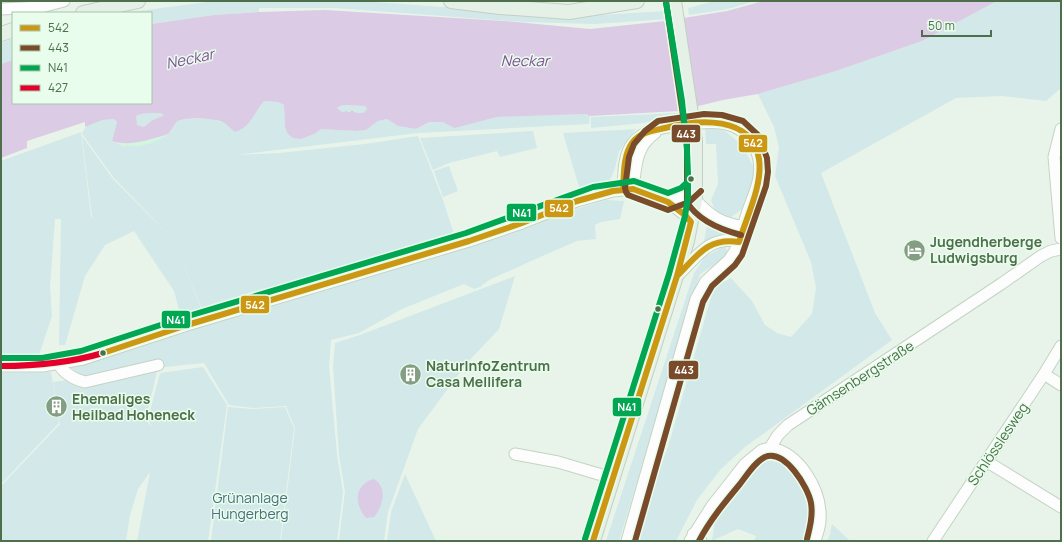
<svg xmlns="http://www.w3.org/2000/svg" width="1062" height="542" viewBox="0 0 1062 542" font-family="Manrope,sans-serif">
<rect width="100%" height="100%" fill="#e8f4ea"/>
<path fill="#d3e8e8" d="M215 1H359L526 13 600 15 667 11 668 19 595 24 524 22 335 8H259V12L214 15 151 24V13H123Z
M715 1H756L728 9 689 15 688 8Z
M997 1H1061V88L1046 101 1002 96 956 98 821 173 875 313 892 340 745 447 721 469 697 500 676 541H633L668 447 714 287 731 278 752 301 765 325 777 333 791 337 812 314 816 288 811 262 775 176 779 147 774 127 758 94 836 71 922 41Z
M13 39V60L1 64V43Z
M264 101 278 102 284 105 285 127 301 139 313 134 321 129 356 131 366 130 378 121 387 119 398 126 416 129 429 122H443L454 127 497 117 586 114 590 116 589 124 418 133 236 155 279 153 365 144 418 136 443 200 455 237 408 253 203 312 173 239 114 178 82 134C87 120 100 120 114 119L117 122 112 141 124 146 164 137 170 132 172 127 178 121 186 119H212L222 122 251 121 259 107Z
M342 105 365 106 367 109 363 113H357L354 110 342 112 337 108Z
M149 113H160L164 115 151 121 144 127 137 125 135 116 141 114Z
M678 113 680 115 643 123 591 128V117Z
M705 127 725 131 742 145 753 166 755 175 745 207 730 218 723 217 715 211 711 200 718 184 716 144H706Z
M636 129 619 151 615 168 609 182 580 190 563 133Z
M533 131 537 148 500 157 497 151 449 163 433 170 420 138Z
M81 132 91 217 64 219 92 217 82 136 113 179 173 239 202 311 181 317 174 291 134 231 105 245 85 276 65 345H59L61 219H55L50 287 52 316 39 355 1 354V161Z
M449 166 458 191 443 197 434 171Z
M606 200 624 201 620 219 601 222 595 225 596 239 577 241 540 257 489 280 480 287 474 289 464 284 402 309 359 333 331 340 329 366 337 455 343 492 337 541H281L295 428 286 406 253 408 229 405 204 363 165 367 157 371 149 406 145 419 152 427 148 419 160 373 203 367 227 405 208 541H137L150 472 138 489 130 515 126 541H1V486L60 424 53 382 76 379 69 360Z
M708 221 729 231 703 245Z
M724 246 729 253 719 262 700 274 619 541H606L694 273 705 257Z
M515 276 499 329 467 363 418 429 388 512 384 541H339L345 491 339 455 333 366 335 343 360 335Z
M51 372 59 423 1 484V373Z
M228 407 253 409 285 407 294 428 280 541H211Z
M759 458 784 464 804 480 813 504 812 525 806 541H754L756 536 738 529 712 541 716 513Z
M405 474 436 541H387L391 512Z
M832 524 850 541H827L830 535Z"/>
<path fill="#d1f6de" d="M168 134C155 144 133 151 118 143L150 140Z"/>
<path fill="#dccbe4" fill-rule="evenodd" d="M763 1H997L922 41 836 71 758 94 723 100 678 111 590 116 586 114 497 117 454 128 443 122H429L416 129 398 126 387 119 378 121 366 130 356 131 321 129 314 134 301 139 293 138 288 134 285 127 284 105 278 102 264 101C253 114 252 126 235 132 231 129 227 124 223 122 215 118 185 117 178 121 173 125 172 130 168 134 153 139 128 147 112 141L117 122 114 119 102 120 85 127V122L27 141V148L1 158V64L13 60V103H151V24L214 15 259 12 325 10 504 21 590 29 665 21 727 11ZM342 105 365 106 367 109 363 113H357L352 110 349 112 347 111 342 112 337 108ZM149 113H160L164 115 151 121 144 127 137 125 136 116 141 114Z
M374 479C388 488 383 506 374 517L366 518C354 504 354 484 374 479Z"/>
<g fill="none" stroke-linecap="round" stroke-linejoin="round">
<defs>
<path id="minor" d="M1 9 41 7 64 1
M1061 129 1054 157 1061 238
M633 189C636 167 635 147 655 133
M623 190C624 175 623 155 633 143 644 129 666 127 683 125 710 121 741 118 755 147 760 158 761 170 758 182 756 191 752 200 749 208 744 222 741 237 735 251L729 260 706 281 696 299 627 541
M695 200C713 218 719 222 743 227
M668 202 685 195 696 185
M677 276C696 258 710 234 739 242
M58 363C64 374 73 379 85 382L158 365
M1 366H43L83 359 187 325 469 241 522 223 577 201 613 191 633 189 668 202 685 215 691 222
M1044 374 1061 385
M770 448C800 453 822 491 820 520 820 527 817 534 815 541
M515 454 558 462 612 478
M986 461 1061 507
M693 534 701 541
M690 541 712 506 745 464 762 450 770 448 778 435 788 425 1001 284 1041 256 1051 251 1061 249
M933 541 1044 374 1061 346"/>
<path id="major" d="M451 1 500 7 569 12 637 1
M83 13 138 1
M1 34 13 30
M593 541 687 241 695 200V141"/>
</defs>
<use href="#minor" stroke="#c4d3c4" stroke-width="13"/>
<use href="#major" stroke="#c3d0c3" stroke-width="16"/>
<use href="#minor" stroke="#fcfdfc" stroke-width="11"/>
<use href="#major" stroke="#e5f1e7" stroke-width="14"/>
<defs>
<path id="major-bridge" d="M674 1 695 141"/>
</defs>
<use href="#major-bridge" stroke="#c3d0c3" stroke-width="16" stroke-linecap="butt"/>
<use href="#major-bridge" stroke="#e5f1e7" stroke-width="14"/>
<defs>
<path id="bus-1" d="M623 190C624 175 623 156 632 143 640 132 653 131 665 128 698 119 752 115 759 159 763 185 746 218 739 242 708 237 697 256 677 276L676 279
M103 353 187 325 469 241 522 223 577 201 613 191 633 189 668 202 685 215 691 222 677 276 593 541"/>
<path id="bus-2" d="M666 2 687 142V202C698 221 722 230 741 235
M635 541 703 302 712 286 735 265 742 255 766 186 768 172 767 158 759 136 743 121 722 115 704 114 658 121 645 131 634 144 629 157 625 188 626 192 628 195 668 210 689 202 701 191
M699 541C710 520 725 502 740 484 747 475 755 462 765 457 785 449 808 487 811 503 813 515 810 527 807 539"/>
<path id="bus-3" d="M1 358H42L81 351 185 317 466 233 593 187 634 181 668 193 681 188 691 179
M585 539 669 274 685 216 688 197V174L687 150 682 101 666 2"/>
<path id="bus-4" d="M1 366C36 366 69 363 103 353"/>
</defs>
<use href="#bus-1" stroke="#e8fdec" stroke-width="9"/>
<use href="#bus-2" stroke="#e8fdec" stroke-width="9"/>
<use href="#bus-3" stroke="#e8fdec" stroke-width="9"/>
<use href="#bus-4" stroke="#e8fdec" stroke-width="9"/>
<use href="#bus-1" stroke="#cc9813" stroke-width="6"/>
<use href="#bus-2" stroke="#7a4b2a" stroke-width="6"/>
<use href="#bus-3" stroke="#00a651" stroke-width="6"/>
<use href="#bus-4" stroke="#e4002b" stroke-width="6"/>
</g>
<defs>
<symbol id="hotel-disc" viewBox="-11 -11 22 22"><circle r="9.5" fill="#839e83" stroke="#e8fdec"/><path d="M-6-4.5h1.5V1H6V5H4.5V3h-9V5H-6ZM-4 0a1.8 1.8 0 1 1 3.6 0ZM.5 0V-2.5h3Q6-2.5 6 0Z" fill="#fff"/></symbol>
<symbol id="building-disc" viewBox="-11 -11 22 22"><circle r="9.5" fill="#839e83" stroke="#e8fdec"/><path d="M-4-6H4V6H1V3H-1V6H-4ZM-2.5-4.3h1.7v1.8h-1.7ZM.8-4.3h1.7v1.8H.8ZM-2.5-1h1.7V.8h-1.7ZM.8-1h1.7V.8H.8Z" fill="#fff"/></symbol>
</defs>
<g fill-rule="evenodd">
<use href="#hotel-disc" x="902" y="238" width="25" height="25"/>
<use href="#building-disc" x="398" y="362" width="25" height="25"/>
<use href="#building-disc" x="44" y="394" width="25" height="25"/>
</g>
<g fill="#4d6f4b" stroke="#e8fdec" stroke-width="1.5">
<circle cx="691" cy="179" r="3.5"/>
<circle cx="658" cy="309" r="3.5"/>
<circle cx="103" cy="353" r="3.5"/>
</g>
<g text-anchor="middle" stroke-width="3" stroke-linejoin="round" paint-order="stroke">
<g font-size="14" font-weight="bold" fill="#4d6f4b" stroke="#e8fdec" text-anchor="start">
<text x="930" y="247">Jugendherberge<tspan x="930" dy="16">Ludwigsburg</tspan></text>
<text x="426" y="371">NaturInfoZentrum<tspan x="426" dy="16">Casa Mellifera</tspan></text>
<text x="72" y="404">Ehemaliges<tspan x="72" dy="16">Heilbad Hoheneck</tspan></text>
</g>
<g font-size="14" fill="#4d6f4b" stroke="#e8fdec">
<text transform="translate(860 378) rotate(-33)" y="5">Gämsenbergstraße</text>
<text transform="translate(998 444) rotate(-56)" y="5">Schlösslesweg</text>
</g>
<g font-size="14" fill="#4a6f7f" stroke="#e8fdec">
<text x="250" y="503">Grünanlage<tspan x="250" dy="16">Hungerberg</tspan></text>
</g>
<g font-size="15" font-style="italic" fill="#845095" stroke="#e8fdec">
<text transform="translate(190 59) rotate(-12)" y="5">Neckar</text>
<text x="525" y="66">Neckar</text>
</g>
</g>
<g stroke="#e8fdec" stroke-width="1.5">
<rect x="671" y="124" width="30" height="19" rx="4" fill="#7a4b2a"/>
<rect x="738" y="134" width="30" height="19" rx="4" fill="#cc9813"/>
<rect x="544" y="199" width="30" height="19" rx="4" fill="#cc9813"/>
<rect x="506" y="203" width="31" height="19" rx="4" fill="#00a651"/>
<rect x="240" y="295" width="30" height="19" rx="4" fill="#cc9813"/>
<rect x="161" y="310" width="30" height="19" rx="4" fill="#00a651"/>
<rect x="668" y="360" width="31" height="20" rx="4" fill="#7a4b2a"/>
<rect x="612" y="397" width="30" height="20" rx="4" fill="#00a651"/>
</g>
<g font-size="11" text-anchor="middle" font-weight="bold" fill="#fff">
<text x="686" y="138">443</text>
<text x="753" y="147">542</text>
<text x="559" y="212">542</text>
<text x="522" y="217">N41</text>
<text x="255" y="309">542</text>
<text x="176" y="324">N41</text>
<text x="684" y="374">443</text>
<text x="627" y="411">N41</text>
</g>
<rect width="1062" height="542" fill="none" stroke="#4d6f4b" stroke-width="4"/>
<rect x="12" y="12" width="140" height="92" fill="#e8fdec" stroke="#aac4ac"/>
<rect x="20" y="25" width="20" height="6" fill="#cc9813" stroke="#aac4ac"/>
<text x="48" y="32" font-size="12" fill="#4d6f4b">542</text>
<rect x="20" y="45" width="20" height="6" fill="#7a4b2a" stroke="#aac4ac"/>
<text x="48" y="52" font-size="12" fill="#4d6f4b">443</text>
<rect x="20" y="65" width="20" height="6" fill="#00a651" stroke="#aac4ac"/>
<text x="48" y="72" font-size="12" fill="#4d6f4b">N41</text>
<rect x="20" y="85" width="20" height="6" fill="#e4002b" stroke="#aac4ac"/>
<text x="48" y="92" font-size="12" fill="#4d6f4b">427</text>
<path d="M922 30v6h69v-6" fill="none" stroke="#4d6f4b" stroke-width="2"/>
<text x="928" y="30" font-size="12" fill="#4d6f4b" stroke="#e8fdec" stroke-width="3" paint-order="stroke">50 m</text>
</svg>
